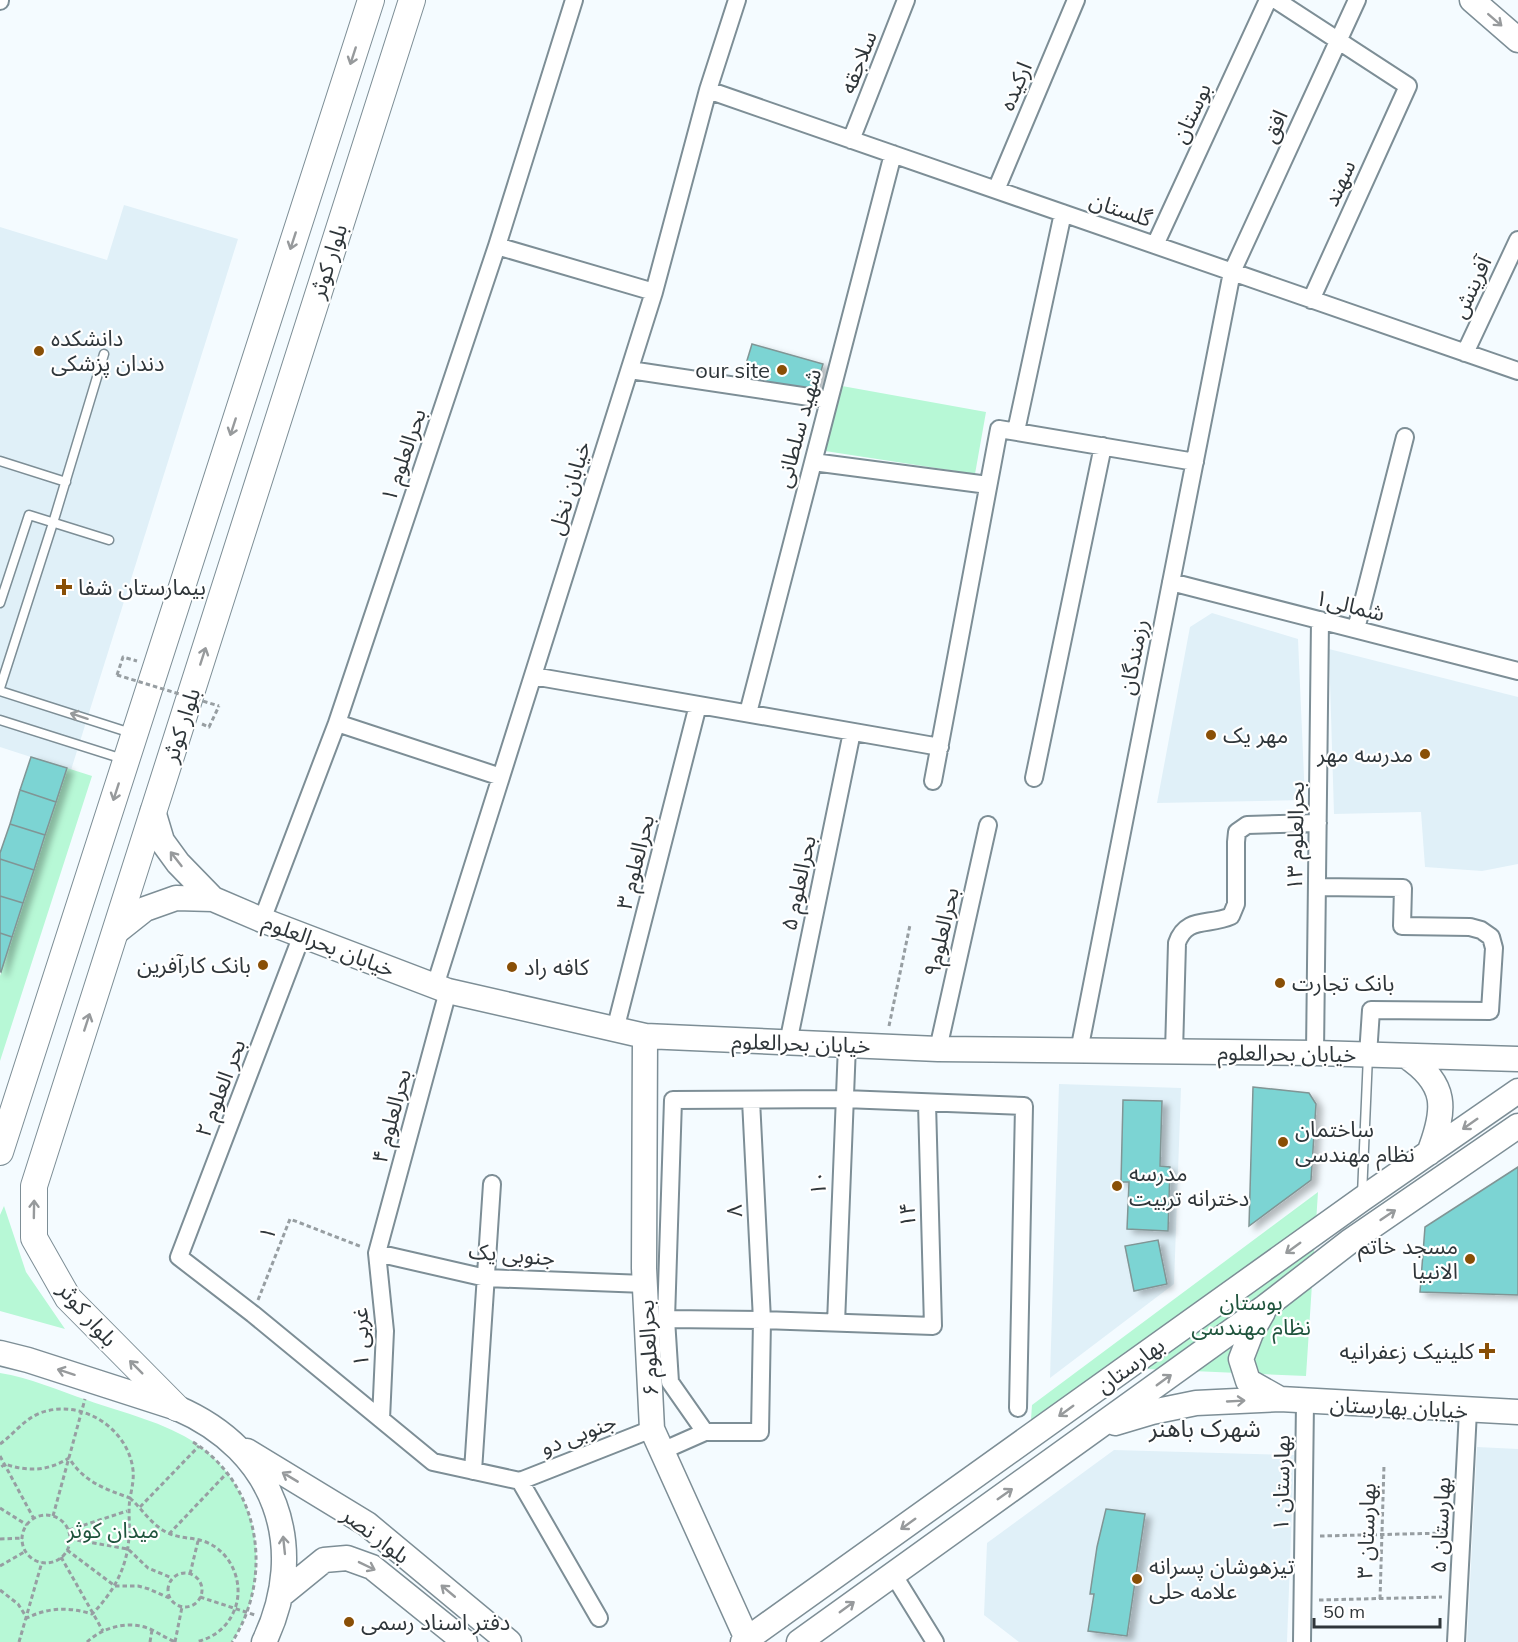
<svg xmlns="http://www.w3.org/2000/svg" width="1518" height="1642" viewBox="0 0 1518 1642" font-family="Mulish,'Noto Sans Arabic',sans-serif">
<defs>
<filter id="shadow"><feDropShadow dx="6" dy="4" stdDeviation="3" flood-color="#0004"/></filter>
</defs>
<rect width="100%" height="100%" fill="#f4fbff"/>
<path fill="#e0f0f8" d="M124 205 238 239 71 770 0 747V227L107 260Z
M1212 613 1298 639 1305 800 1157 803 1190 627Z
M1329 649 1518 697V864L1482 871 1425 867 1421 812 1334 814Z
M1059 1084 1181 1088 1174 1284 1050 1378Z
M1477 1447 1518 1449V1642H1467Z
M1114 1450 1294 1455 1287 1642H1019L984 1615 987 1543Z"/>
<path fill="#b7f8d6" d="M842 386 986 412 975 474 825 451Z
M67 768 92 776 0 1061V976Z
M1318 1192 1306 1376 1125 1368 1030 1434 1032 1405Z
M4 1206 26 1272 65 1329 0 1311V1215Z
M0 1373C29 1377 59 1391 87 1400 123 1413 165 1422 197 1444 261 1489 274 1577 232 1642H0Z"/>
<path fill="#7bd4d3" stroke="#819595" stroke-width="1.5" filter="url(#shadow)" d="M752 344 823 364 816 389 811 391 742 377Z
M31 757 67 768 56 802 20 790Z
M20 790 56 802 45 835 10 824Z
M10 824 45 835 34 870 0 859V853Z
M0 859 34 870 23 903 0 896Z
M0 896 23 903 12 937 0 933Z
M0 933 12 937 1 972 0 971Z
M1253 1087 1309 1093 1316 1104 1311 1180 1249 1226Z
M1123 1100 1162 1101 1160 1166 1170 1167 1168 1231 1127 1229 1129 1182H1121Z
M1518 1167V1295L1420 1292 1425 1227Z
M1158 1240 1167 1284 1134 1291 1125 1246Z
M1106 1509 1145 1514 1127 1636 1088 1631 1094 1594H1090L1097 1547Z"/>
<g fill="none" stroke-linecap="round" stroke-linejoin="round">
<defs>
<path id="lane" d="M0 461 66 482
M0 603 29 515 109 540
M0 688 53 523 104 354
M0 691 131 733
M0 720 123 759
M1362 1195 1368 1055"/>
<path id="street" d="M1276 0 1408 86 1311 300
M0 1V0
M708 90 1518 371
M851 140 906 0
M996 190 1076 0
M1155 245 1268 0
M497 246 654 292
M1465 353 1518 240
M630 370 829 400
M1016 431 1063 213
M813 462 988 485
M1171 582 1518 671
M1356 629 1405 437
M533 676 940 747
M748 713 893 154
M337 723 501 777
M1034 778 1103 446
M933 781 999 429 1195 462
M1317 887 1403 888 1402 926 1470 927 1481 930 1491 937 1494 948 1490 1011 1371 1010 1368 1055
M262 920 337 723 497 246 574 0
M302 935 179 1257 253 1314 433 1462 520 1481 599 1618
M435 986 654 292 708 90 737 0
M615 1030 698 705
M788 1043 852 732
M938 1049 988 825
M1079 1051 1232 272 1357 0
M1174 1052 1177 943C1186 916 1209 926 1231 916L1236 904V842L1237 832 1247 825 1318 823
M1315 1053 1320 620
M377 1253 486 1278 645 1284
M666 1319 762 1320 933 1326 927 1103
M836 1323 847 1045
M381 1419 385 1331 377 1253 448 991
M705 1432H760L762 1320 751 1100
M662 1451 705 1432 670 1382 666 1319 673 1100 844 1099 1024 1106 1018 1408
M473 1471 492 1184
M520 1481 652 1429
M893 1574 935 1642
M1302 1642 1305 1402
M1456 1642 1468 1411"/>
<path id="secondary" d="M1472 0 1518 40
M153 811 162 841 178 863 213 899
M116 932 145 909 176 898 213 899 262 920 448 991 645 1036 938 1049 1315 1053 1518 1059
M645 1036 644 1268 652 1429 747 1639
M1406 1056C1448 1084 1446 1109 1429 1153
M1263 1312 1251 1333 1241 1359 1248 1381 1280 1399
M0 1353 28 1360 177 1408C275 1450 310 1546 264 1642
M1115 1423 1152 1412 1196 1403 1280 1399 1518 1412
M247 1451 367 1524 509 1642
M281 1595 324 1560 347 1558 372 1567 465 1642
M743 1642 1362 1199 1518 1091
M799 1642 1265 1307 1349 1242 1518 1126"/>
<path id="primary" d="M0 1152 371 0
M177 1408 68 1298 34 1238V1186L412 0"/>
</defs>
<use href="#lane" stroke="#7d8e96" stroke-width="11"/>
<use href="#street" stroke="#7d8e96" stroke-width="20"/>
<use href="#secondary" stroke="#7d8e96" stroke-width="27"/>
<use href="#primary" stroke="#7d8e96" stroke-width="28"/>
<path stroke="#979ea2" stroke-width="3" stroke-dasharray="4.5 3" stroke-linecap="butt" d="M117 675 123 657 137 661
M202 724 209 727 219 706
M889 1026 910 925
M258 1300 290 1219 362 1247
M193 1442C261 1485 274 1577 232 1642
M0 1444C14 1434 23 1420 40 1413 80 1398 128 1427 133 1470 134 1479 132 1488 130 1498 105 1489 84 1482 69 1458 48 1471 28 1472 5 1464L0 1468
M0 1456 34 1519
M140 1507 199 1446
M0 1508 27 1525
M22 1539a24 24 0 1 1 48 0a24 24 0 1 1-48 0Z
M53 1516 85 1399
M69 1530 127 1511
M169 1534 227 1473
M1320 1536 1446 1533
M0 1539 23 1538
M70 1539 128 1549 148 1568 172 1578
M67 1550 115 1586H138L149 1589 169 1598
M61 1557 103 1631
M0 1566 26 1551
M168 1590a17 17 0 1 1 34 0a17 17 0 1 1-34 0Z
M190 1574 198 1541
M0 1590 18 1604 27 1618C49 1607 69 1607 92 1614 114 1592 128 1566 129 1535 130 1522 128 1511 130 1498 142 1509 151 1524 166 1532 179 1539 193 1537 206 1542 233 1553 245 1586 234 1611 227 1628 213 1638 196 1642
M200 1597 255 1615
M1380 1599 1384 1465
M1319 1600 1442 1597
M19 1642 42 1562
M87 1642C103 1627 129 1620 150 1629 159 1633 167 1639 176 1642
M150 1642 152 1630
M175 1642 182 1607"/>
<use href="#lane" stroke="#fff" stroke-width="8"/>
<use href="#street" stroke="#fff" stroke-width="16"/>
<use href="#secondary" stroke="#fff" stroke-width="24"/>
<use href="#primary" stroke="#fff" stroke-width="26"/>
<path stroke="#979ea2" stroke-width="3" stroke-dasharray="4.5 3" stroke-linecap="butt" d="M117 675 219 706"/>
</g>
<defs><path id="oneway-shaft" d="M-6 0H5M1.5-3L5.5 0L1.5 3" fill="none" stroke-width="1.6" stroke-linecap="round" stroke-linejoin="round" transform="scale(1.5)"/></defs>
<g stroke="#979a9c">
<use href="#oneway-shaft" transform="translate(1495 20) rotate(41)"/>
<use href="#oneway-shaft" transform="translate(353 56) rotate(108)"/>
<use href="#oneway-shaft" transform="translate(293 241) rotate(108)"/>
<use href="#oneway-shaft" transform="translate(233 427) rotate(108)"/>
<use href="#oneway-shaft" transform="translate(203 656) rotate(-72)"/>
<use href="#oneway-shaft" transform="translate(79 716) rotate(-162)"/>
<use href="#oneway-shaft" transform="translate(116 792) rotate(108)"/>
<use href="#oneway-shaft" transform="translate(176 859) rotate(-128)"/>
<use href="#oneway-shaft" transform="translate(87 1022) rotate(-72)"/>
<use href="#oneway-shaft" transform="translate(1470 1124) rotate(145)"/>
<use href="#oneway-shaft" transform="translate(34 1209) rotate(-89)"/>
<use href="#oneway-shaft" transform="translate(1388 1215) rotate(-34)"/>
<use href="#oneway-shaft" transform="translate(1293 1248) rotate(144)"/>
<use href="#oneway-shaft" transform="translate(136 1367) rotate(-135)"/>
<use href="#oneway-shaft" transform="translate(66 1372) rotate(-162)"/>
<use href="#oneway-shaft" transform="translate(1164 1380) rotate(-36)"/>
<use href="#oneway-shaft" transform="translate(1236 1401) rotate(-3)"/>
<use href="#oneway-shaft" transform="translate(1066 1411) rotate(144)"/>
<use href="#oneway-shaft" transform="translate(290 1477) rotate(-149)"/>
<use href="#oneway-shaft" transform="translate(1005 1494) rotate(-35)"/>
<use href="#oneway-shaft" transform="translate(908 1524) rotate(144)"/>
<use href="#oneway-shaft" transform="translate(284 1545) rotate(-96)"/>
<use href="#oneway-shaft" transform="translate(367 1566) rotate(26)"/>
<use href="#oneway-shaft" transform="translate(448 1591) rotate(-140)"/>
<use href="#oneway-shaft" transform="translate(847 1607) rotate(-36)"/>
</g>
<g fill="#894f06" stroke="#fff" stroke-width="2">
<circle cx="39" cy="351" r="6"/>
<circle cx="782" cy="370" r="6"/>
<path d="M61 578h6v6h6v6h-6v6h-6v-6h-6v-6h6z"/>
<circle cx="1211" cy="735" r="6"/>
<circle cx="1425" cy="754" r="6"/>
<circle cx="263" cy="965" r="6"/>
<circle cx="512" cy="967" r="6"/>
<circle cx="1280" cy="983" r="6"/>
<circle cx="1283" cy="1142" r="6"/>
<circle cx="1117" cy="1186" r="6"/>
<circle cx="1470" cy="1259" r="6"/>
<path d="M1484 1342h6v6h6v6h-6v6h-6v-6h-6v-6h6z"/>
<circle cx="1137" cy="1579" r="6"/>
<circle cx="349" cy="1622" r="6"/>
</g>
<g text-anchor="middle" stroke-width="4.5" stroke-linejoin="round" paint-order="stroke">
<g font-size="22" fill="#2f363a" stroke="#fff">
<text transform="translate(858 62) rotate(-69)" y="8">سلاجقه</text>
<text transform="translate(1015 86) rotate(-67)" y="8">ارکیده</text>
<text transform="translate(1191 113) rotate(-65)" y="8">بوستان</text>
<text transform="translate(1274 126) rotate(-65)" y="8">افق</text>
<text transform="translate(1339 183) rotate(-66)" y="8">سهند</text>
<text transform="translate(1121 209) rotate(19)" y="8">گلستان</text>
<text transform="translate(328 261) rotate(-72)" y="8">بلوار کوثر</text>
<text transform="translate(1471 287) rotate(-65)" y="8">آفرینش</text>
<text transform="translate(798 428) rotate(-75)" y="8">شهید سلطانی</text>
<text transform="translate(403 455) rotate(-71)" y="8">بحرالعلوم ۱</text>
<text transform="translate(569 488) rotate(-73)" y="8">خیابان نخل</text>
<text transform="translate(1350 605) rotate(14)" y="8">شمالی۱</text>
<text transform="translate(1133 657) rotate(-79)" y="8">رزمندگان</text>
<text transform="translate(181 725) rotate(-72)" y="8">بلوار کوثر</text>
<text transform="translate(1295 836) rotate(-89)" y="8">بحرالعلوم ۱۳</text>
<text transform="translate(635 862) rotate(-76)" y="8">بحرالعلوم ۳</text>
<text transform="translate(798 883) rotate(-78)" y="8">بحرالعلوم ۵</text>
<text transform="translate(941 932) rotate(-77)" y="8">بحرالعلوم۹</text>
<text transform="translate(329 945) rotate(21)" y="8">خیابان بحرالعلوم</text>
<text transform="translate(801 1043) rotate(2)" y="8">خیابان بحرالعلوم</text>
<text transform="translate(1287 1053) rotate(1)" y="8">خیابان بحرالعلوم</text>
<text transform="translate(220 1088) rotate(-69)" y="8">بحر العلوم ۲</text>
<text transform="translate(391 1116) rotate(-75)" y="8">بحرالعلوم ۴</text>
<text transform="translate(818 1183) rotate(-88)" y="8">۱۰</text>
<text transform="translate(734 1211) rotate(-93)" y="8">۸</text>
<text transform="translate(907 1215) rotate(-92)" y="8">۱۴</text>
<text transform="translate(267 1233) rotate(-69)" y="8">۱</text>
<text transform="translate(512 1254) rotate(5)" y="8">جنوبی یک</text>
<text transform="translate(88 1314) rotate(49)" y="8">بلوار کوثر</text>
<text transform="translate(360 1337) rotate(-91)" y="8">غربی ۱</text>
<text transform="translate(648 1348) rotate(-93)" y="8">بحرالعلوم ۶</text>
<text transform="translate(1130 1365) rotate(-36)" y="8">بهارستان</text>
<text transform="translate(1399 1407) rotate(3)" y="8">خیابان بهارستان</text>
<text transform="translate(578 1434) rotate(-21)" y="8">جنوبی دو</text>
<text transform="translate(1281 1483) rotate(-89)" y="8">بهارستان ۱</text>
<text transform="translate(1440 1525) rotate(-87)" y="8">بهارستان ۵</text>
<text transform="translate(1366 1531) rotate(-88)" y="8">بهارستان ۳</text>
<text transform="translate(376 1535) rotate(37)" y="8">بلوار نصر</text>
</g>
<g font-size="22" fill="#2f363a" stroke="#fff" text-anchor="start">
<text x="51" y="346">دانشکده<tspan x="51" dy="25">دندان پزشکی</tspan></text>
<text x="770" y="378" text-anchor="end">our site</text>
<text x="78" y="595">بیمارستان شفا</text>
<text x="1223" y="743">مهر یک</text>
<text x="1413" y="762" text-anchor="end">مدرسه مهر</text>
<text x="251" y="973" text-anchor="end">بانک کارآفرین</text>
<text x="524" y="975">کافه راد</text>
<text x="1292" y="991">بانک تجارت</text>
<text x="1295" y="1137">ساختمان<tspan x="1295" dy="25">نظام مهندسی</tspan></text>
<text x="1129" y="1181">مدرسه<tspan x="1129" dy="25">دخترانه تربیت</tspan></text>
<text x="1458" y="1254" text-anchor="end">مسجد خاتم<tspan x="1458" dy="25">الانبیا</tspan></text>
<text x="1474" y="1359" text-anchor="end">کلینیک زعفرانیه</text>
<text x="1149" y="1574">تیزهوشان پسرانه<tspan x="1149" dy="25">علامه حلی</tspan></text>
<text x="361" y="1630">دفتر اسناد رسمی</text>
</g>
<g font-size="22" fill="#1f543d" stroke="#fff">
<text x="1251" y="1310">بوستان<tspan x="1251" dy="25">نظام مهندسی</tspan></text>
<text x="113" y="1538">میدان کوثر</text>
</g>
<g font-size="24" fill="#2f363a" stroke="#fff">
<text x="1205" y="1437">شهرک باهنر</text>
</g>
</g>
<path d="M1314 1618v9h126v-9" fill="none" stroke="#2f363a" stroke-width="3"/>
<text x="1323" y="1618" font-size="18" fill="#2f363a" stroke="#ffffff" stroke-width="4.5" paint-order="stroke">50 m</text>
</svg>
